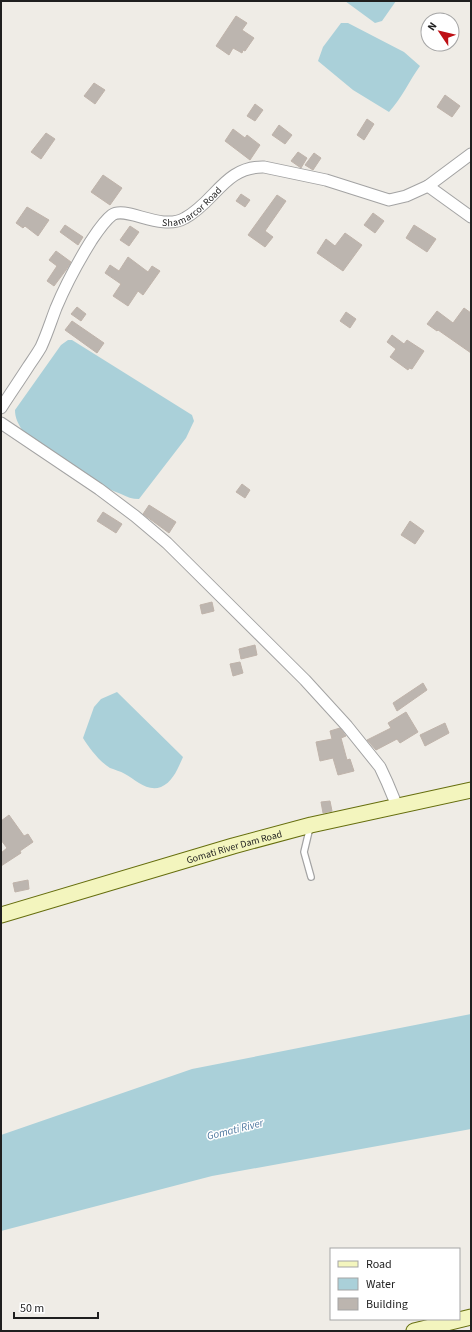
<svg xmlns="http://www.w3.org/2000/svg" width="472" height="1332" viewBox="0 0 472 1332" font-family="'Source Sans 3',sans-serif">
<rect width="100%" height="100%" fill="#efece6"/>
<path fill="#aad0d9" d="M345 1H396L382 21 375 23Z
M341 23H348L404 52 420 66C409 81 402 98 389 112L353 90 318 61 323 47Z
M68 340H72L192 415 194 421 186 438 139 499C132 499 127 497 121 494 84 480 53 453 22 430 18 423 15 418 15 410L61 345Z
M117 692 183 757C178 768 173 782 161 787 147 792 136 780 125 774 120 771 115 770 110 768 100 762 89 748 83 738L94 707 101 699Z
M471 1014V1129L212 1176 1 1231V1135L192 1069Z"/>
<path fill="#bcb5af" stroke="#bfb3aa" d="M236 16 247 23 242 30 254 38 245 51 243 50 242 53 233 48 229 55 216 46Z
M94 83 105 90 95 104 84 96Z
M445 95 460 106 452 117 437 107Z
M255 104 263 110 255 121 247 116Z
M367 119 374 124 364 140 357 135Z
M279 125 292 135 285 144 272 135Z
M233 129 245 138 247 135 260 145 250 160 225 141Z
M46 133 55 139 41 159 31 152Z
M298 152 307 158 301 168 291 161Z
M314 153 321 158 313 170 305 165Z
M103 175 122 188 110 205 91 192Z
M241 194 250 200 245 207 236 201Z
M277 195 286 201 265 231 273 237 265 247 248 235Z
M27 207 49 220 38 236 25 226 23 228 16 223Z
M373 213 384 221 375 233 364 225Z
M65 225 83 237 78 245 60 232Z
M414 225 436 239 427 252 406 238Z
M130 226 139 232 129 246 120 240Z
M345 233 362 245 343 271 317 253 326 239 335 246Z
M56 251 71 262 66 270 54 286 47 281 57 266 49 260Z
M128 257 148 272 152 266 160 271 143 295 138 291 128 306 113 296 121 284 105 273 110 265 119 271Z
M77 307 86 314 81 321 71 314Z
M464 308 471 313V353L438 330 437 331 427 324 437 311 453 323Z
M346 312 356 319 350 328 340 321Z
M72 321 104 343 97 353 65 330Z
M392 335 404 344 407 340 424 351 412 369 409 368 408 370 390 357 396 349 387 342Z
M242 484 250 490 245 498 236 492Z
M149 505 176 522 169 533 143 514Z
M103 512 122 524 116 533 97 521Z
M410 521 424 531 415 544 401 535Z
M212 602 214 611 202 614 200 605Z
M255 645 257 655 241 659 239 649Z
M240 662 243 673 233 676 230 664Z
M423 683 427 690 397 711 393 703Z
M406 712 418 732 400 743 397 739 376 750 367 740 391 728 388 723Z
M445 723 449 733 425 746 420 735Z
M340 728 346 736 341 738 347 760 350 759 354 771 338 775 333 758 320 761 316 742 332 739 330 731Z
M330 801 332 811 323 813 321 802Z
M9 815 24 836 28 834 33 842 20 851 21 853 1 866V853L7 848 1 840V821Z
M28 880 29 889 15 892 13 883Z"/>
<g fill="none" stroke-linecap="round" stroke-linejoin="round">
<defs>
<path id="lane" d="M310 827 304 852 311 877"/>
<g id="street">
<path d="M428 186 471 217"/>
<path id="s1" d="M1 408C10 394 19 381 28 367 32 361 37 354 41 347 47 334 51 321 56 308 66 284 78 262 91 241 97 232 104 221 112 215 126 205 161 232 185 218 215 202 225 166 264 167L326 180 389 200 406 196 428 186 471 154"/>
<path d="M1 423 99 489 135 516 167 543 305 680 347 726 380 767 387 782 397 806"/>
</g>
<g id="secondary">
<path id="s2" d="M1 915 233 846 311 825 471 790"/>
<path d="M414 1331 471 1317"/>
</g>
</defs>
<use href="#lane" stroke="#a3a3a3" stroke-width="8"/>
<use href="#street" stroke="#a3a3a3" stroke-width="13"/>
<use href="#secondary" stroke="#666e0e" stroke-width="17"/>
<use href="#lane" stroke="#fff" stroke-width="5.5"/>
<use href="#street" stroke="#fff" stroke-width="11"/>
<use href="#secondary" stroke="#f3f5be" stroke-width="15"/>
</g>
<g text-anchor="middle" stroke-width="3" stroke-linejoin="round" paint-order="stroke">
<g font-size="10" fill="#1f1f1f" stroke="#fff">
<text dy="4" stroke="none"><textPath href="#s1" startOffset="310">Shamarcor Road</textPath></text>
<text dy="4" stroke="none"><textPath href="#s2" startOffset="243">Gomati River Dam Road</textPath></text>
</g>
<g font-size="11" font-style="italic" fill="#507aa0" stroke="#fff">
<text transform="translate(235 1129) rotate(-14)" y="4">Gomati River</text>
</g>
</g>
<rect width="472" height="1332" fill="none" stroke="#1f1f1f" stroke-width="4"/>
<rect x="330" y="1248" width="130" height="72" fill="#ffffff" stroke="#a5a5a5"/>
<rect x="338" y="1261" width="20" height="6" fill="#f3f5be" stroke="#a5a5a5"/>
<text x="366" y="1268" font-size="12" fill="#1f1f1f">Road</text>
<rect x="338" y="1278" width="20" height="12" fill="#aad0d9" stroke="#a5a5a5"/>
<text x="366" y="1288" font-size="12" fill="#1f1f1f">Water</text>
<rect x="338" y="1298" width="20" height="12" fill="#bcb5af" stroke="#a5a5a5"/>
<text x="366" y="1308" font-size="12" fill="#1f1f1f">Building</text>
<g transform="translate(440 32) rotate(305)"><circle r="19" fill="#ffffff" stroke="#a5a5a5"/>
<path d="M0-3L7 15L0 10L-7 15Z" fill="#be1015"/>
<text y="-6" font-size="11" font-weight="bold" text-anchor="middle" fill="#1f1f1f">N</text>
</g>
<path d="M14 1312v6h84v-6" fill="none" stroke="#1f1f1f" stroke-width="2"/>
<text x="20" y="1312" font-size="12" fill="#1f1f1f" stroke="#ffffff" stroke-width="3" paint-order="stroke">50 m</text>
</svg>
